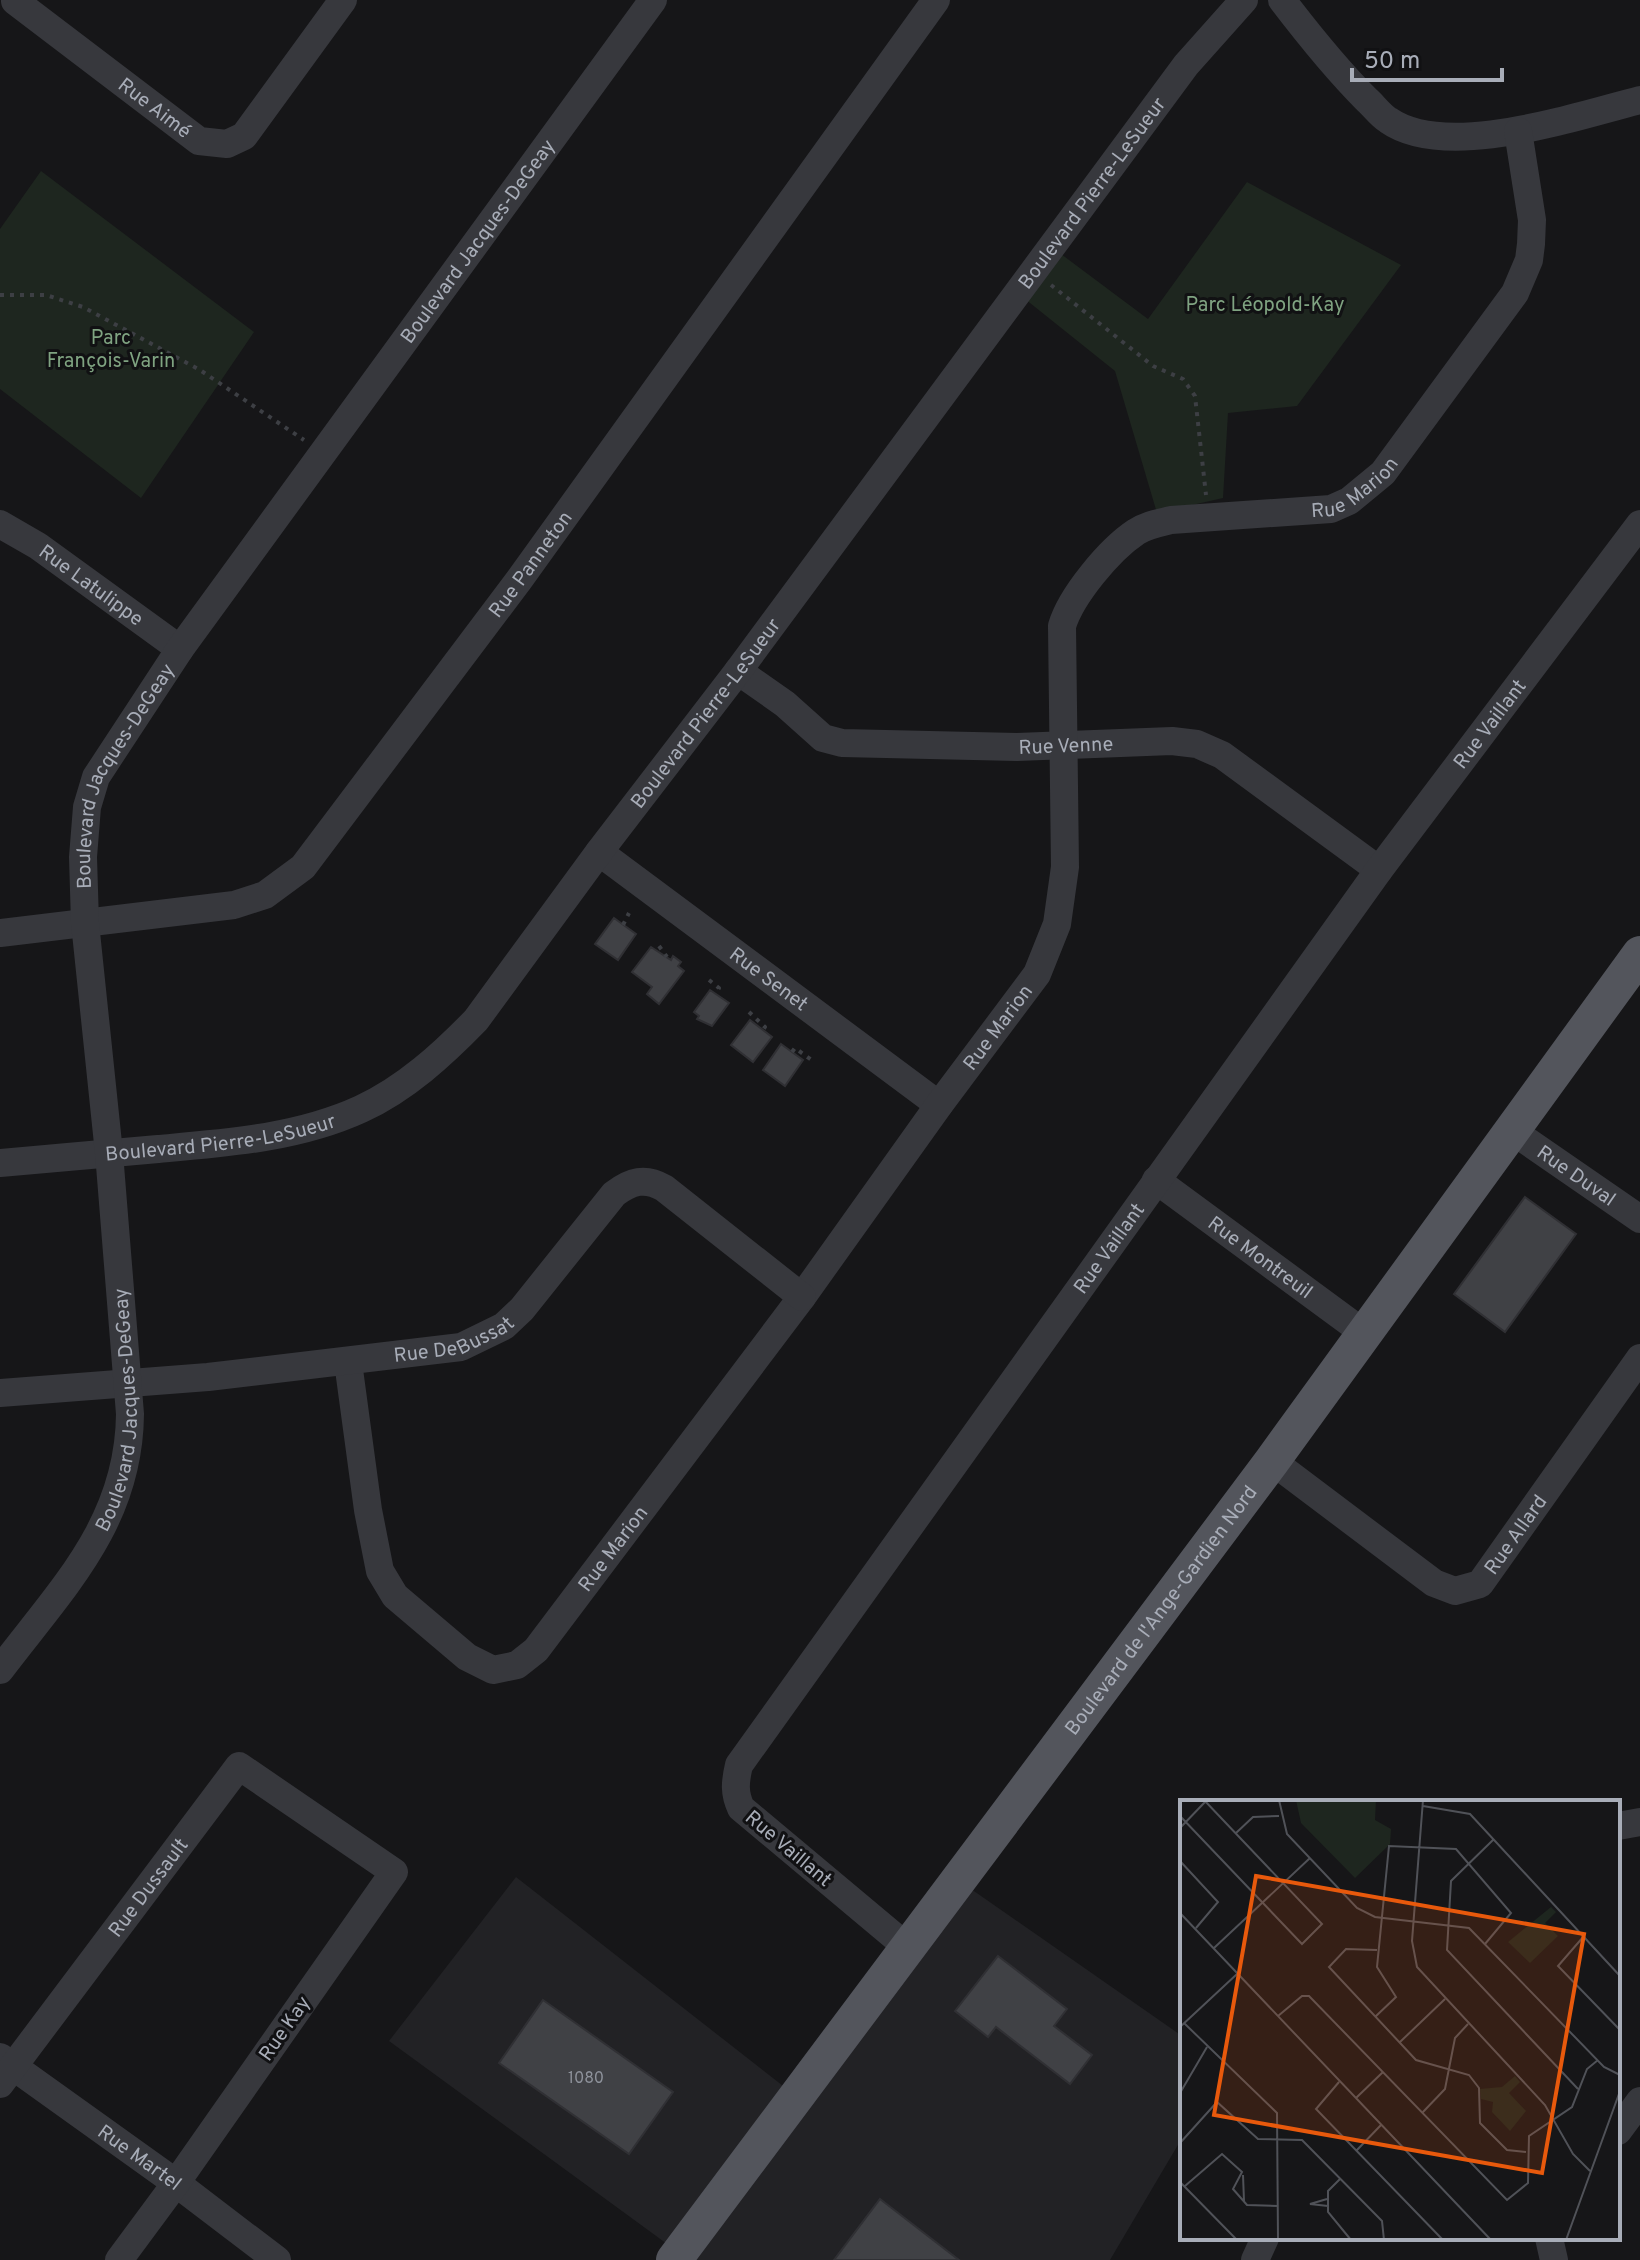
<svg xmlns="http://www.w3.org/2000/svg" width="1640" height="2260" viewBox="0 0 1640 2260" font-family="Overpass,sans-serif">
<rect width="100%" height="100%" fill="#161618"/>
<path fill="#222225" d="M516 1877 810 2107 971 1889 1182 2036V2138L1110 2260H689L389 2041Z"/>
<path fill="#1e261f" d="M41 171 254 332 141 498 0 389V229Z
M1247 182 1401 265 1297 406 1228 413 1223 498 1157 513 1115 371 1025 299 1061 254 1148 319Z"/>
<path fill="#404145" stroke="#303034" stroke-width="2" d="M614 918 636 934 618 960 595 944Z
M651 947 671 960 673 956 681 962 678 966 684 971 659 1004 647 994 652 987 632 972Z
M710 990 729 1003 712 1026 697 1019 699 1016 694 1012Z
M750 1020 772 1037 753 1062 731 1045Z
M781 1044 803 1060 785 1086 763 1070Z
M1525 1197 1576 1234 1505 1332 1454 1294Z
M998 1956 1067 2009 1054 2026 1092 2055 1070 2084 996 2027 988 2037 955 2011Z
M543 2000 673 2092 629 2154 499 2063Z
M880 2199 959 2260H834Z"/>
<g fill="none" stroke-linecap="round" stroke-linejoin="round">
<path stroke="#3d3f44" stroke-width="4" stroke-dasharray="4 6" stroke-linecap="butt" d="M1051 285 1153 366 1183 379 1195 396 1206 495
M0 295H46L83 307 200 370 304 440
M623 925 629 913
M659 946 667 957
M709 980 719 988 716 994
M749 1012 765 1027 763 1030
M792 1052 795 1048 813 1061"/>
<g stroke="#37383d" stroke-width="28">
<path d="M1282 0C1308 34 1335 68 1366 99 1373 105 1380 115 1388 120 1446 161 1576 116 1640 100"/>
<path id="s1" d="M15 1 199 141 227 144 244 136 343 0"/>
<path id="s2" d="M0 524 38 546 180 649"/>
<path id="s3" d="M738 671 785 704 823 738 842 743 1017 747 1172 741 1197 744 1222 755 1379 870"/>
<path id="s4" d="M599 852 939 1105"/>
<path id="s5" d="M0 933 234 905 265 895 303 867 519 580 936 0"/>
<path id="s6" d="M1514 1132 1640 1219"/>
<path id="s7" d="M0 1163C53 1158 105 1154 158 1149 226 1143 298 1138 361 1109 405 1089 443 1054 476 1020L599 852 738 671 1186 65 1244 0"/>
<path id="s8" d="M1156 1180 1364 1333"/>
<path id="s9" d="M348 1362 368 1510 380 1571 395 1596 467 1657 493 1670 517 1665 536 1650 802 1297 939 1105 1037 974 1057 924 1065 867 1062 626C1071 596 1109 550 1136 532 1146 525 1159 523 1171 520L1331 509 1349 501 1383 473 1515 293 1529 260 1531 244 1532 220 1518 131"/>
<path id="s10" d="M0 1393 208 1377 461 1347 504 1326 522 1309 614 1194C631 1181 645 1177 664 1188L802 1297"/>
<path id="s11" d="M1272 1461 1434 1583 1455 1591 1480 1584 1640 1358"/>
<path id="s12" d="M0 1670C62 1588 129 1523 130 1414L109 1153 85 923 83 857 87 807 96 777 180 649 653 0"/>
<path d="M1618 1826 1640 1822"/>
<path id="s13" d="M907 1947 741 1808C734 1793 735 1782 739 1765L1379 870 1640 524"/>
<path id="s14" d="M0 2057 176 2183 277 2260"/>
<path id="s15" d="M0 2084 239 1766 394 1872 176 2183 119 2260"/>
<path d="M1618 2131 1640 2101"/>
<path d="M1549 2238 1554 2260"/>
<path d="M1255 2260 1265 2238"/>
</g>
<path stroke="#53555c" stroke-width="36" id="s16" d="M674 2260 1272 1461 1640 954"/>
</g>
<g text-anchor="middle" stroke-width="6" stroke-linejoin="round" paint-order="stroke">
<g font-size="16" fill="#8e929b">
<text x="586" y="2083">1080</text>
</g>
<g font-size="20" fill="#a8adb8" stroke="#111113">
<text dy="7" stroke="none"><textPath href="#s1" startOffset="176">Rue Aimé</textPath></text>
<text dy="7" stroke="none"><textPath href="#s7" startOffset="1544">Boulevard Pierre-LeSueur</textPath></text>
<text dy="7" stroke="none"><textPath href="#s12" startOffset="1592">Boulevard Jacques-DeGeay</textPath></text>
<text dy="7" stroke="none"><textPath href="#s9" startOffset="1956">Rue Marion</textPath></text>
<text dy="7" stroke="none"><textPath href="#s5" startOffset="694">Rue Panneton</textPath></text>
<text dy="7" stroke="none"><textPath href="#s2" startOffset="110">Rue Latulippe</textPath></text>
<text dy="7" stroke="none"><textPath href="#s7" startOffset="896">Boulevard Pierre-LeSueur</textPath></text>
<text dy="7" stroke="none"><textPath href="#s13" startOffset="1544">Rue Vaillant</textPath></text>
<text dy="7" stroke="none"><textPath href="#s3" startOffset="352">Rue Venne</textPath></text>
<text dy="7" stroke="none"><textPath href="#s12" startOffset="944">Boulevard Jacques-DeGeay</textPath></text>
<text dy="7" stroke="none"><textPath href="#s4" startOffset="212">Rue Senet</textPath></text>
<text dy="7" stroke="none"><textPath href="#s9" startOffset="1188">Rue Marion</textPath></text>
<text dy="7" stroke="none"><textPath href="#s7" startOffset="222">Boulevard Pierre-LeSueur</textPath></text>
<text dy="7" stroke="none"><textPath href="#s6" startOffset="76">Rue Duval</textPath></text>
<text dy="7" stroke="none"><textPath href="#s13" startOffset="896">Rue Vaillant</textPath></text>
<text dy="7" stroke="none"><textPath href="#s8" startOffset="130">Rue Montreuil</textPath></text>
<text dy="7" stroke="none"><textPath href="#s10" startOffset="458">Rue DeBussat</textPath></text>
<text dy="7" stroke="none"><textPath href="#s12" startOffset="296">Boulevard Jacques-DeGeay</textPath></text>
<text dy="7" stroke="none"><textPath href="#s11" startOffset="312">Rue Allard</textPath></text>
<text dy="7" stroke="none"><textPath href="#s9" startOffset="540">Rue Marion</textPath></text>
<text dy="7" stroke="none"><textPath href="#s16" startOffset="812">Boulevard de l'Ange-Gardien Nord</textPath></text>
<text transform="translate(789 1848) rotate(40)" y="7">Rue Vaillant</text>
<text dy="7" stroke="none"><textPath href="#s15" startOffset="246">Rue Dussault</textPath></text>
<text transform="translate(284 2028) rotate(-55)" y="7">Rue Kay</text>
<text dy="7" stroke="none"><textPath href="#s14" startOffset="172">Rue Martel</textPath></text>
</g>
<g font-size="20" fill="#7fa381" stroke="#111113">
<text x="1265" y="311">Parc Léopold-Kay</text>
<text x="111" y="344">Parc<tspan x="111" dy="23">François-Varin</tspan></text>
</g>
</g>
<g transform="translate(1180 1800)">
<rect width="440" height="440" fill="#161618"/>
<path d="M116 0H196L195 20 211 29 210 44 175 78 121 23ZM371 107 376 112 365 123 378 136 350 163 328 142ZM335 276 340 282 329 293 346 311 330 331 312 312 313 302 301 299 300 289 322 287Z" fill="#1e261f"/>
<path fill="none" stroke="#505258" stroke-width="2" d="M99 0 107 34 177 108 195 117 289 128 424 267 440 275M243 0 232 141 237 167 365 305 393 354 410 371M243 6 290 14 440 176M0 16 122 144 142 124 24 0M0 28 25 2M56 33 73 17 99 16M314 39 271 81 267 150 398 289M0 61 38 102 16 128M0 113 311 440M404 136 378 166 440 230M34 148 130 58M197 150 166 149 149 167 236 260 289 275 299 288 300 323 327 350 346 352M98 216 122 196H129L327 400 348 383 349 336 392 307 407 269 418 260M195 217 216 197 197 167 209 46 276 49 331 113 305 144M4 223 97 313 98 440M0 227 57 174M220 242 265 199M159 282 136 309 263 440M0 293 27 247M176 298 203 272M243 312 265 289 275 238 288 224M0 343 37 302 78 339 122 340 202 421 204 440M177 350 201 325M63 375 64 401M160 379 148 391V412L171 440M0 382 57 440M5 386 42 354 62 372 53 389 67 405 98 406M147 399 130 404 148 406M386 440 440 291"/>
<path fill="#e8590c" fill-opacity="0.15" stroke="#e8590c" stroke-width="4" d="M76 76 404 134 362 373 34 315Z"/>
<rect width="440" height="440" fill="none" stroke="#a8adb8" stroke-width="4"/>
</g>
<path d="M1352 68v12h150v-12" fill="none" stroke="#a8adb8" stroke-width="4"/>
<text x="1364" y="68" font-size="24" fill="#a8adb8" stroke="#111113" stroke-width="6" paint-order="stroke">50 m</text>
</svg>
